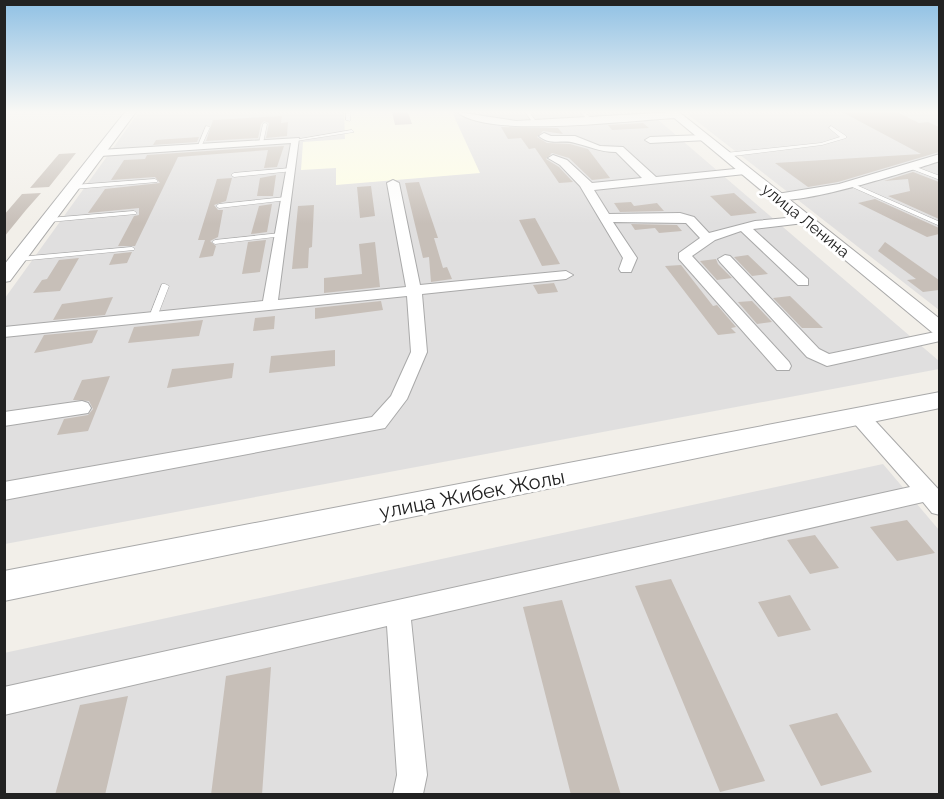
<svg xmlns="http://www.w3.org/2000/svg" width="944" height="799" viewBox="0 0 944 799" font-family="Raleway,sans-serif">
<rect width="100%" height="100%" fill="#f2efe9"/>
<path fill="#e0dfdf" d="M139 112H649L939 361V369L5 544V298Z
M685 112H939V310Z
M883 464 939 530V794H5L4 653Z"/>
<path fill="#ffffe5" d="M344 112H452L480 173 336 185V168L301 170 303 142 345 139Z"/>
<path fill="#c7bfb8" d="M392 112H408L412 124 395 125Z
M842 112H897L919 123 928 122 939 127V152L838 182 808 187 775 163 921 154Z
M282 116 281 123 288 122 287 136 266 138 269 123 264 121 261 124 258 138 206 141 213 120Z
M643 123 649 128 612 130 608 125Z
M501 127 558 128 563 134 543 131 537 137 547 143 570 144 588 149 610 178 592 180 569 158 552 153 546 159 559 167 573 182 559 183 535 148 529 149 521 138 508 139Z
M199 137 197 142 153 145 156 140Z
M284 146 277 167 264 168 268 150 178 157 135 246H118L134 216 139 215V208L88 213 105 189 160 183 155 177 111 180 124 160 145 159 147 155Z
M76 153 49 187 30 188 59 154Z
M913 172 939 182V219L888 196 910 191 908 179 884 181Z
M276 175 273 196H257L260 178Z
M232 178 226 201 214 205 218 210H223L218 237 210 241 216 246 213 256 199 258 205 240H198L217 179Z
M419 182 438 238H434L443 268 447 267 452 279 431 282 429 257 423 258 405 183Z
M371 186 375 216 360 218 357 187Z
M41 193 26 210 4 237V215L22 194Z
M734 193 757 213 731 216 710 196Z
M875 199 939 228V234L927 237 858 203Z
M631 202 634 206 657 203 664 211 620 212 614 203Z
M272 204 267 232 251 234 259 206Z
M314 205 312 247 309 248 308 268 292 269 298 206Z
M535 218 560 264 542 266 519 220Z
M631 224 677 225 682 231 659 233 655 228 635 230Z
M266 240 260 272 242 274 248 242Z
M375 242 380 287 324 293V278L362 274 359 244Z
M885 242 939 280V290L923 292 907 280 916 279 878 251Z
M132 252 127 263 109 265 114 254Z
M748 255 768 274 752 276 734 257Z
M79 258 60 291 33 293 42 280 47 279 59 260Z
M716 259 718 264 732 278 717 280 700 261Z
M681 265 713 306 717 305 736 327 731 328 736 333 718 335 665 266Z
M554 283 558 292 538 294 533 285Z
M790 296 823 328H802L773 298Z
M113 297 105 315 53 320 62 304Z
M381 301 383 310 315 319V308Z
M752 301 772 322 757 324 738 302Z
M275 316 274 329 253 331 255 318Z
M203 320 199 336 128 343 134 327Z
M98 330 92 343 34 353 44 335Z
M335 350V366L269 373 271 356Z
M234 363 232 378 167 388 172 369Z
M110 376 88 431 57 435 64 419 88 415 93 409 89 401 73 400 82 380Z
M907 520 935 553 897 561 870 527Z
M815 535 839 568 810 574 787 540Z
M671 579 765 781 720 792 635 586Z
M790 595 811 630 778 637 758 602Z
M562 600 621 795H571L523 607Z
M271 667 262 795H211L226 676Z
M128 696 105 795H55L80 705Z
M837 713 872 772 821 786 789 725Z"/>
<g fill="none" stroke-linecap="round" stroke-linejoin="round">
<defs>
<path id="service" d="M346 112H350V121L346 120Z
M525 112H529L538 124H534Z
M580 112H584L593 120 589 121Z
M265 123 267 124 263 143 261 144 259 143 263 124Z
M206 126 210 127 201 147 197 148Z
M831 126 846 136V138L822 145 725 157 722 155 725 153 821 143 840 137 829 128Z
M352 130 354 132 296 141 294 140Z
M911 165 940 176V180L909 168 908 167Z
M291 168 294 170 293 171 234 177 231 175 234 173Z
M155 179 158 181 157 182 74 189 71 187 74 185Z
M850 184H854L940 222V226L850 186Z
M286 197 288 198V200L219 208 216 206 219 204Z
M134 211 137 213 136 214 49 222 46 220 49 218Z
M281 233 284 235 283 236 215 244 212 242 215 240Z
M132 247 135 249 134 250 19 261 16 259 19 257Z
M162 284H165L169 286 157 317 153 319H150L149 317Z"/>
<path id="minor" d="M457 112 516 121 676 112 680 115 676 118C630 120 489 139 457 112Z
M544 133 551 136H575L600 146 623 147 656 177 745 168 750 171 745 174 594 190 609 214 680 213 694 217 709 233 755 221 808 216V222L804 223 753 229 808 279V285H798L741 231 715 240 692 256 789 362 791 366 789 370H777L679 259V253L700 238 686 223 613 222 637 258 631 272H621L619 269 623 258 580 186 560 165 548 158 553 155 567 160 592 183 642 178 616 152C600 152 591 147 575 143 563 139 550 146 539 136Z
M704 135 709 138 707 140 650 143 645 140 650 137Z
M299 138 278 300 406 287 387 183 393 180 399 183 420 285 566 271 573 275 566 279 422 294 427 352 407 399 385 428 4 500V482L372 417 391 396 411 352 407 296 4 337V327L263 301 291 143 100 156 95 153 100 150Z
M940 154V161C915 169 787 211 771 197L777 194 839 184Z
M725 255 730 256 819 349 829 354 940 331V341L827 366 807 357 720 262 718 259Z
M82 401 88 403 91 408 88 413 4 426V412Z
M860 410 867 412 940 491V515L932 513 923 502 411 620 427 775 423 794H393L397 775 387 626 4 715V687L910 487 853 422 851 417 853 412Z"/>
<path id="tertiary" d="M125 112H136L10 281 4 282V265Z
M667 112H679L940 319V335L933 333Z
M940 392V408L4 601V571Z"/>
</defs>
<use href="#service" stroke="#a9a9a9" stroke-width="1"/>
<use href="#minor" stroke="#a9a9a9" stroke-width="2"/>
<use href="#tertiary" stroke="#a9a9a9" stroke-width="2"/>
<use href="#service" fill="#fff" fill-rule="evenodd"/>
<use href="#minor" fill="#fff" fill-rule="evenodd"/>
<use href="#tertiary" fill="#fff" fill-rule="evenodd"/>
</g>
<linearGradient id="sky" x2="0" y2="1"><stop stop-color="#8fc0e4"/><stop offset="0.5" stop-color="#f9f8f5"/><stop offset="1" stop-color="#f9f8f5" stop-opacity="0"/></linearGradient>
<rect width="944" height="224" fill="url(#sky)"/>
<g text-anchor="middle" stroke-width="6" stroke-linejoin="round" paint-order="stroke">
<g font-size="16" fill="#222" stroke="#fff">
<text transform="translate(806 220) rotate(39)" y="6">улица Ленина</text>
</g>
<g font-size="20" fill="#222" stroke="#fff">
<text transform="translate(472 494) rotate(-11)" y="7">улица Жибек Жолы</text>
</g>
</g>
<rect width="944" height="799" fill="none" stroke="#222222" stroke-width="12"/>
</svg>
